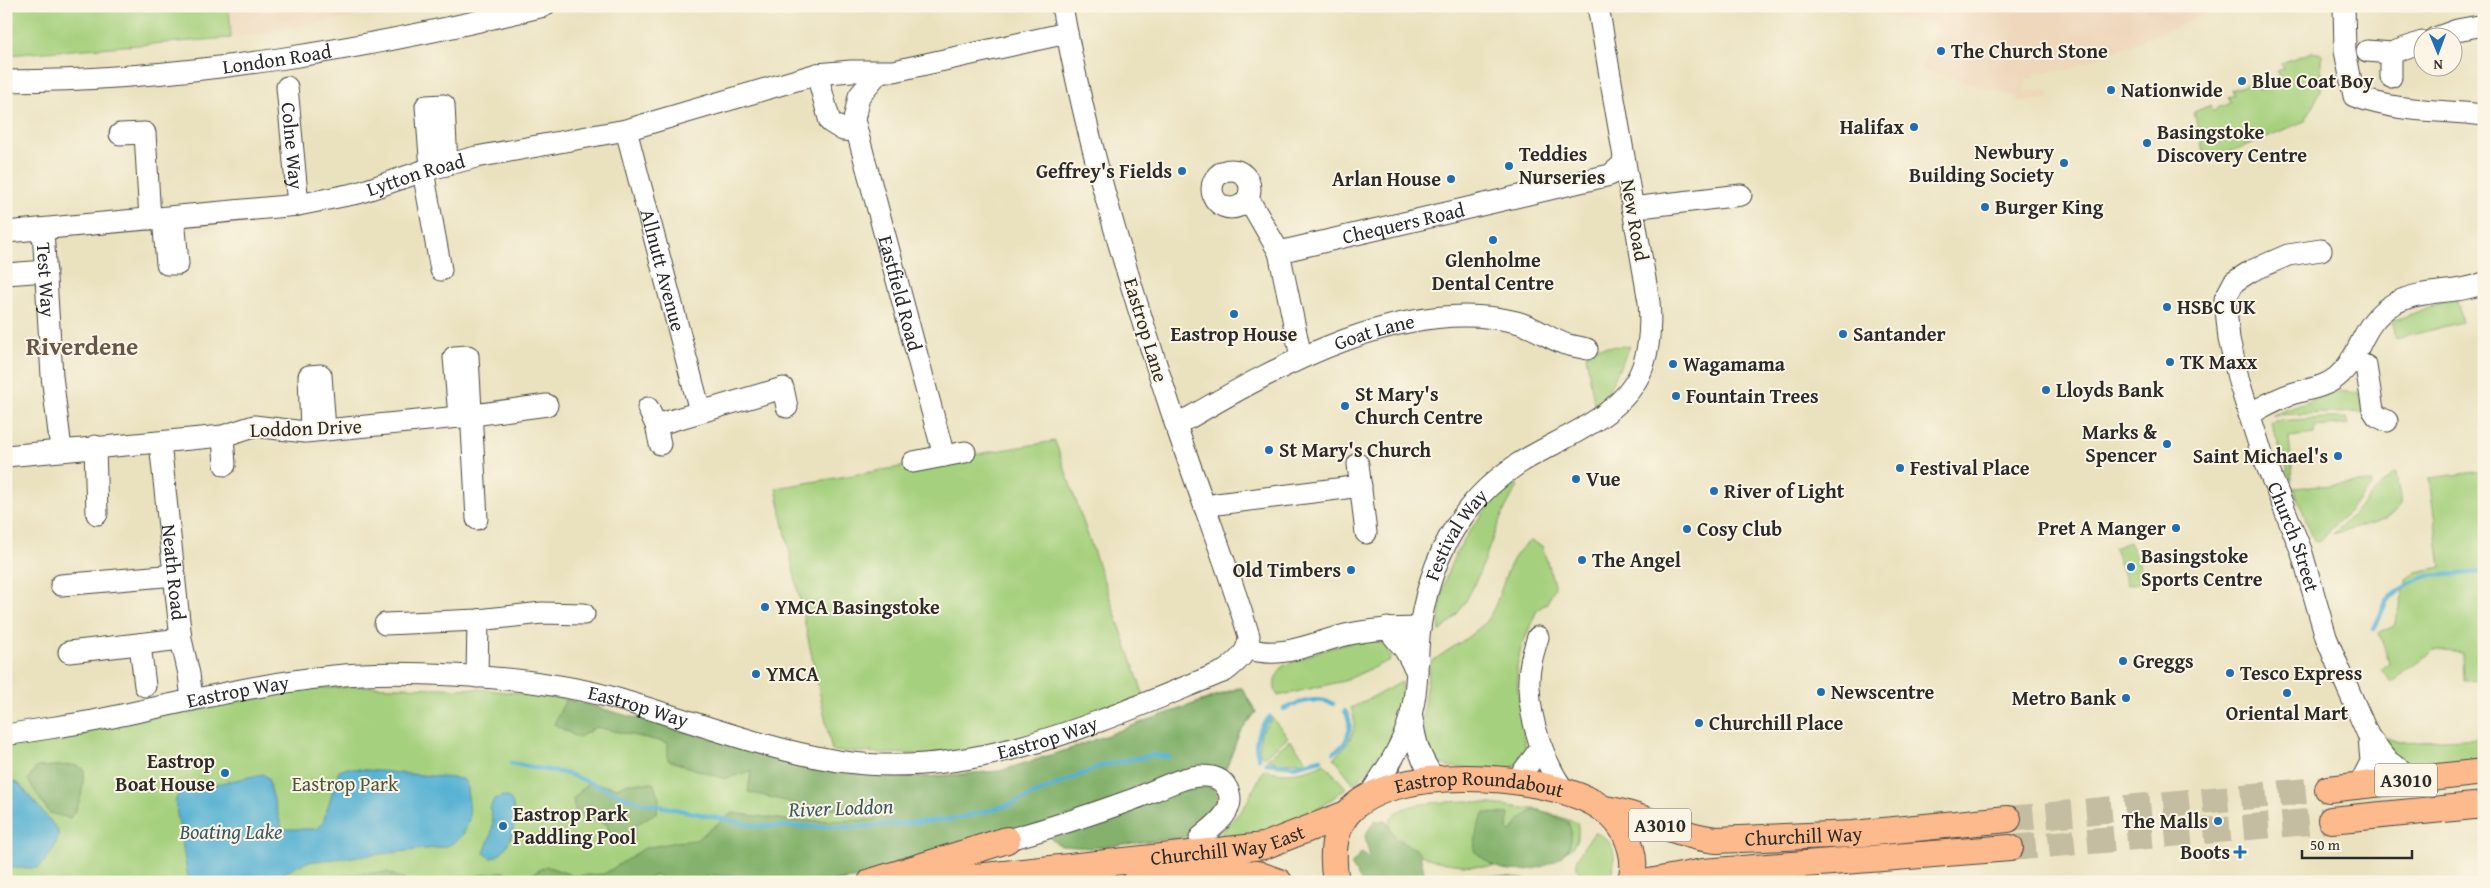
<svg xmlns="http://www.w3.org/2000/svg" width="2490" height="888" viewBox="0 0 2490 888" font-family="'Gentium Book Plus',serif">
<rect width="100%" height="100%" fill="#fcf5e5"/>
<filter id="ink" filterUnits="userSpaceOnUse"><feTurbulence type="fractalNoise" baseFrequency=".02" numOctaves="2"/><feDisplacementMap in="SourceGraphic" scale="10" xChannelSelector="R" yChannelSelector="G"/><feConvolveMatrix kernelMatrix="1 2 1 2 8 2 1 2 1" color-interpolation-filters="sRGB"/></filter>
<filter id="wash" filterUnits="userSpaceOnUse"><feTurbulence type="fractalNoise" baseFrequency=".0096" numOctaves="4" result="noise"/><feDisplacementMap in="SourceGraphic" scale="20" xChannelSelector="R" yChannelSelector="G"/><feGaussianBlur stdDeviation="1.12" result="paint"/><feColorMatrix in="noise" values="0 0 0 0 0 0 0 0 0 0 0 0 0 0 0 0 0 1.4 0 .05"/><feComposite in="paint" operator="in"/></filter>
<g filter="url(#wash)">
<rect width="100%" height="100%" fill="#eae2bf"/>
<path fill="#eed7bb" d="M229 6H417L231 38Z
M1879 6H2207L2209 13 2068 70 2034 73 2035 78 2026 79 2025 92 2048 90 2051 99 2018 101V97L1920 69 1938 27 1876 13Z"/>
<path fill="#a5d07d" stroke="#687e54" d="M6 6H229L231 38 6 55Z
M2312 52 2321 54V90L2305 121 2220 156 2205 160 2194 112 2211 105 2213 110 2230 103 2228 97 2234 95 2232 90 2248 84 2250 88 2257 86 2259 91 2276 85 2274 79 2280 76 2277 71 2284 69 2281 63Z
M2457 300 2462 322 2396 339 2393 321 2443 302Z
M1630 346 1606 396 1595 409 1586 355 1596 347Z
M2339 391 2359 393 2363 412 2272 415Z
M2326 418H2346L2348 424 2315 427 2314 434 2289 437 2293 479H2291L2271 423 2274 421Z
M1055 441 1144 696 1020 742 934 755 832 751 776 488Z
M2484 471V680L2464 681 2463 653 2435 650 2406 669 2393 683 2381 670 2389 662 2379 633 2394 626 2407 579 2417 572 2441 567 2429 478Z
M2394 473 2396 474C2397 483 2401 496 2400 505 2398 520 2346 530 2333 534Z
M1515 482 1518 487C1486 532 1484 595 1440 632 1434 572 1471 519 1515 482Z
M2371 482 2372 486 2322 539 2318 542 2314 541 2294 488Z
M1531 541 1542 546 1555 587 1547 603 1537 610 1521 648 1517 667 1518 691 1526 750 1523 759 1515 766 1509 768C1491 768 1454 771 1439 763 1412 747 1427 687 1430 663 1449 648 1470 639 1486 621 1505 597 1503 557 1531 541Z
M2129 542 2147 581 2127 585 2114 548Z
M1366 639C1381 642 1387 644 1390 660L1344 681 1278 696 1275 689V679L1283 666 1322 650Z
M1402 682C1403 729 1387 752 1354 784L1334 758C1349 744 1360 729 1351 708Z
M359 686 479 689 566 699 831 772 927 777 1000 771 1070 749 1237 688H1242L1256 712 1239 734 1224 774 865 877 834 882H6V745L305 689Z
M1272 718 1288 737 1263 757 1259 751 1261 733Z
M2387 738 2399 742 2484 738V753C2467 768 2423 771 2402 765L2383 739Z
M1290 740 1307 761 1279 763 1266 759Z
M1324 763 1346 788C1323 807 1297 824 1268 832 1254 836 1237 837 1222 840L1220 835 1245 806 1264 769C1284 776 1306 773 1324 763Z
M1467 801 1540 810 1577 823C1592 877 1462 869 1434 860 1417 855 1403 842 1390 830V819C1405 800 1444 803 1467 801Z
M1595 832C1618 841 1618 863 1607 882H1585C1583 877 1578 873 1577 868 1575 856 1588 841 1595 832Z"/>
<path fill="#84b26c" stroke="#586e4c" d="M1242 688 1256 712 1239 734 1227 767 873 875 828 882H775L758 878 712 875 693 882H670L656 875 641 882H438L501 872 529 876 546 866 574 876 604 874 645 848 676 842 696 840 732 813 795 821 875 820 874 812 806 806 748 792 751 771 724 779 668 760V743L596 727 578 738 554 724 566 699 834 772 927 777 1000 771 1070 749 1145 721Z
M74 765 84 769C83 788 82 803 70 818L49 813 28 780 36 767Z
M1209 781 1219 798 1221 807 1195 836 1091 848 1061 846 1051 839 1052 834Z
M589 782 617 788 628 783H653L659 798 657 812 636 825 633 840H611L607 824 576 814 573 799Z
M1535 809 1568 822C1586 862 1525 878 1496 867 1489 864 1481 856 1474 851L1477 829 1484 813 1509 814 1508 830 1512 832 1519 820Z
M1386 820 1395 838 1419 851 1424 872V882H1362L1351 865 1362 852 1370 858 1365 836 1374 821Z
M388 872 409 882H304V878Z
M1446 873 1511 877 1537 882H1439Z"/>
<path fill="#55b1d3" stroke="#406e7f" d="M348 768 463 779C467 783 467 790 468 797 472 820 468 839 444 847L307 862 269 880 191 881 188 877 175 802 179 792 263 774 268 778 281 825 284 829H316L323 822 339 771Z
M15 782 20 785 58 830C60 842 47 862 37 868H6V784Z
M503 796 509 798C522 812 511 855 491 858L484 853 491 835 493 823 490 808 494 799Z"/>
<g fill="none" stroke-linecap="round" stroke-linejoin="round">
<path stroke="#55b1d3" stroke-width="4.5" d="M2374 629 2387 600 2410 583 2428 576 2484 572
M1284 709C1298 702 1318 696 1333 704
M1334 752C1349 744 1354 725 1345 711
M1259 758C1252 743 1259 727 1270 717
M511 763 568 774 636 801 757 826 858 827 955 819 1009 805 1103 765 1153 755 1169 757
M1266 763 1294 766 1321 759"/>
</g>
</g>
<g filter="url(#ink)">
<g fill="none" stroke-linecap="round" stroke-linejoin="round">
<path stroke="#c4bda1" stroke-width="26" stroke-dasharray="26 13" stroke-linecap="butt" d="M2008 819 2328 789
M2010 848 2331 820"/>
<defs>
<g id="minor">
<path d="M2344 6 2345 51 2354 96C2401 113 2436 109 2484 115"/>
<path d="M2435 38 2457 30 2484 25"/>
<path d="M2367 51 2391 53 2422 42"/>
<path id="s1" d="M879 72 859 96 854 120 944 456"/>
<path d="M817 74 830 122 843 130 855 131"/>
<path d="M2391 77V53"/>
<path id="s2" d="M6 81C186 81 370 48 544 6"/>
<path id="s3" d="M287 87 298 205"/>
<path id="s4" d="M626 130 700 411"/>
<path d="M120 134 145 133 150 219"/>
<path d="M431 169 426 106 444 105 447 165"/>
<circle cx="1231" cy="189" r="19"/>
<path d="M423 171 441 270"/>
<path d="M1248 198 1279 252"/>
<path d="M1632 208 1741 195"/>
<path d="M163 218 167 264H178L174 217"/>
<path id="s5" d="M43 230 52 376 61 449"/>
<path id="s6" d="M6 232 298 205 358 193 423 171 476 157 626 130 817 74 851 71H894L1067 33"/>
<path id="s7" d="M2321 250 2288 255 2251 271 2234 282 2225 299 2229 339 2239 382 2262 454 2301 550 2326 637 2338 666 2369 737 2389 762 2414 779"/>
<path d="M6 274 46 271"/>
<path id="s8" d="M1301 357 1279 252 1610 175 1622 165 1624 158"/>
<path d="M2351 360 2366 366 2373 410 2377 416 2387 421"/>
<path d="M648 408 656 425 660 444"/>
<path d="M2249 414C2263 407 2276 399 2291 394 2306 389 2324 388 2337 377 2364 354 2359 323 2395 303 2424 288 2455 295 2484 283"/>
<path d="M459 417 454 357 468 356 477 519"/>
<path id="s9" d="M1175 423 1189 418C1281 364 1407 295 1516 322 1533 326 1548 338 1565 344 1572 346 1580 347 1587 349"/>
<path d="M656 425 783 388 787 407"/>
<path d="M311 430 309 376 321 375 325 429"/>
<path d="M223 436 225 465"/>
<path id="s10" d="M160 443 181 639 189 674 192 700"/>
<path d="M95 446 97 514"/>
<path d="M6 456 223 436 254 426 305 432 459 417 547 405"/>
<path d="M913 462 965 452"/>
<path d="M1358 464 1366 533"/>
<path d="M1205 508 1217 504 1361 486"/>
<path d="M61 585 175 575"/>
<path d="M385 624 478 620 542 613 584 614"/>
<path d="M1387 628 1405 650 1417 672"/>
<path d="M1538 637C1533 653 1528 669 1529 686 1530 723 1544 763 1565 792"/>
<path d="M140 644 145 686"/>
<path d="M1247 648C1282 661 1315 641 1350 634 1373 629 1396 628 1420 628"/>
<path d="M69 652 181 639"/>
<path d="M477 677 478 620"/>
<path d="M1412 718C1415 742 1420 760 1436 780"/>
<path id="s11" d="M6 735C35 730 64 726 93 721 173 705 253 684 334 676 373 672 414 673 453 675 509 678 567 684 621 700 692 721 764 749 838 761 974 782 1102 720 1225 671 1237 662 1249 652 1249 636 1227 564 1199 494 1175 422 1130 286 1087 148 1062 6"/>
<path d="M1515 782 1541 748"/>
<path d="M2359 785 2371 762 2369 737"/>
<path id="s12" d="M1368 797C1386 770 1403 746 1411 714 1419 686 1416 656 1420 627 1426 588 1439 548 1463 516 1477 496 1497 478 1518 464 1560 437 1625 418 1643 366 1650 345 1651 324 1649 302L1598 6"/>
<path d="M1007 840C1050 828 1093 814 1134 799 1153 792 1184 775 1203 776 1216 776 1225 781 1229 793 1235 813 1212 827 1200 838"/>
</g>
<g id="major">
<path d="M2328 789 2484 772"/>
<path id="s13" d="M1603 809C1643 814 1677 836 1717 840L1853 834 2008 819"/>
<path d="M2331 820 2484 805"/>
<path d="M871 882 1007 840"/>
<path id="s14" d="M928 882 1264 846 1346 814"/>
<path d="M1135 882 1211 874H1257L1279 882"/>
<path id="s15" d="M1336 882C1332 859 1332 832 1348 813 1391 762 1541 774 1594 803 1612 813 1626 829 1631 849 1634 860 1635 870 1630 882"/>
<path d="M1649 882 1703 872 2010 848"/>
</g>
</defs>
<use href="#minor" stroke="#484641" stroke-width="23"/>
<use href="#major" stroke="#484641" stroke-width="28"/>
<use href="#minor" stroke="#fff" stroke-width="21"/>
<use href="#major" stroke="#fcba8d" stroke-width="26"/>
</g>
</g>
<g fill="#1f6fb2" stroke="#fcf5e5" stroke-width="2">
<circle cx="1941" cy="51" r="5"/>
<circle cx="2242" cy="81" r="5"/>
<circle cx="2111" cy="90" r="5"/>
<circle cx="1914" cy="127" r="5"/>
<circle cx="2147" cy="143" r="5"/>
<circle cx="2064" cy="163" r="5"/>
<circle cx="1509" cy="166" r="5"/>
<circle cx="1182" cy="171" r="5"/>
<circle cx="1451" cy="179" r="5"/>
<circle cx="1985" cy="207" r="5"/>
<circle cx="1493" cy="240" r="5"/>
<circle cx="2167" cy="307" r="5"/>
<circle cx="1234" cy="314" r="5"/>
<circle cx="1843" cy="334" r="5"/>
<circle cx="2170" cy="362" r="5"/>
<circle cx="1673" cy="364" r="5"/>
<circle cx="2046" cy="390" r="5"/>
<circle cx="1676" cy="396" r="5"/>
<circle cx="1345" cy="406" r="5"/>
<circle cx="2167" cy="444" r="5"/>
<circle cx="1269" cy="450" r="5"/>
<circle cx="2338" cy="456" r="5"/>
<circle cx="1900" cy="468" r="5"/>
<circle cx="1576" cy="479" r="5"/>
<circle cx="1714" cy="491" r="5"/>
<circle cx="2176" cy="528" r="5"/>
<circle cx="1687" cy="529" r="5"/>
<circle cx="1582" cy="560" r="5"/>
<circle cx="2131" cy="567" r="5"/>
<circle cx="1351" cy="570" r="5"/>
<circle cx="765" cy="607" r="5"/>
<circle cx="2123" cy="661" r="5"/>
<circle cx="2230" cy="673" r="5"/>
<circle cx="756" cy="674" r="5"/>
<circle cx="1821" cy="692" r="5"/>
<circle cx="2287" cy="693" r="5"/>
<circle cx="2126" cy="698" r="5"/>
<circle cx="1699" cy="723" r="5"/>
<circle cx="225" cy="773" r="5"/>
<circle cx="2218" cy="821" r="5"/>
<circle cx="503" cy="826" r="5"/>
<path d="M2237.5 844.5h5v5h5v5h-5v5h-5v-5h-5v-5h5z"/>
</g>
<g text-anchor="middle" stroke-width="4" stroke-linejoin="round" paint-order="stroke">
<g fill="#fcf5e5" stroke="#6a6863" stroke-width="1">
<rect x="2375" y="763.5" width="62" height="33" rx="4"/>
<rect x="1629" y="808.5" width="62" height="33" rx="4"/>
</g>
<g font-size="19" font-weight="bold" fill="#2b2b2b">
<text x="2406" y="787">A3010</text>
<text x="1660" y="832">A3010</text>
</g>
<g font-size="20" font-weight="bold" fill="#2b2b2b" stroke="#fcf5e5" text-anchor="start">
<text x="1951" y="58">The Church Stone</text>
<text x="2252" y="88">Blue Coat Boy</text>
<text x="2121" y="97">Nationwide</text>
<text x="1904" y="134" text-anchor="end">Halifax</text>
<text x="2157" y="139">Basingstoke<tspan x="2157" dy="23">Discovery Centre</tspan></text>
<text x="2054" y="159" text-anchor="end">Newbury<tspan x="2054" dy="23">Building Society</tspan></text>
<text x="1519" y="161">Teddies<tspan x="1519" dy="23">Nurseries</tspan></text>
<text x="1172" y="178" text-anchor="end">Geffrey's Fields</text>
<text x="1441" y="186" text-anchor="end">Arlan House</text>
<text x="1995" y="214">Burger King</text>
<text x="1493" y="267" text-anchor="middle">Glenholme<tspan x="1493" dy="23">Dental Centre</tspan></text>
<text x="2177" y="314">HSBC UK</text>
<text x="1234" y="341" text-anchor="middle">Eastrop House</text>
<text x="1853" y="341">Santander</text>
<text x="2180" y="369">TK Maxx</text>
<text x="1683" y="371">Wagamama</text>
<text x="2056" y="397">Lloyds Bank</text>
<text x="1355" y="401">St Mary's<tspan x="1355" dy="23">Church Centre</tspan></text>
<text x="1686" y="403">Fountain Trees</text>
<text x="2157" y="439" text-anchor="end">Marks &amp;<tspan x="2157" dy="23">Spencer</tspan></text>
<text x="1279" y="457">St Mary's Church</text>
<text x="2328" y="463" text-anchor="end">Saint Michael's</text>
<text x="1910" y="475">Festival Place</text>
<text x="1586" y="486">Vue</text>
<text x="1724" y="498">River of Light</text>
<text x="2166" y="535" text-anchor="end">Pret A Manger</text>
<text x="1697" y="536">Cosy Club</text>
<text x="2141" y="563">Basingstoke<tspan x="2141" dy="23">Sports Centre</tspan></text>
<text x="1592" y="567">The Angel</text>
<text x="1341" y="577" text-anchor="end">Old Timbers</text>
<text x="775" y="614">YMCA Basingstoke</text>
<text x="2133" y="668">Greggs</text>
<text x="2240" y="680">Tesco Express</text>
<text x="766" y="681">YMCA</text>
<text x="1831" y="699">Newscentre</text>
<text x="2116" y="705" text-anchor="end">Metro Bank</text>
<text x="2287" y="720" text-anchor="middle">Oriental Mart</text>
<text x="1709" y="730">Churchill Place</text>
<text x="215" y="768" text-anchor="end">Eastrop<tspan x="215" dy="23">Boat House</tspan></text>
<text x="513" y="821">Eastrop Park<tspan x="513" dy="23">Paddling Pool</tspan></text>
<text x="2208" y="828" text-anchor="end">The Malls</text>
<text x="2230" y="859" text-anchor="end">Boots</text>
</g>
<g font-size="20" fill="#2b2b2b" stroke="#fcf5e5">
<text dy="7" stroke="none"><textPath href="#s2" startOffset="272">London Road</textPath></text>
<text dy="7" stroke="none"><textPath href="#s3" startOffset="59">Colne Way</textPath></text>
<text dy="7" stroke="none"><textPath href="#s6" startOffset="415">Lytton Road</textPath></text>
<text transform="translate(1635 220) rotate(80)" y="7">New Road</text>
<text dy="7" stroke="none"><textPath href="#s8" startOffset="235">Chequers Road</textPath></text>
<text dy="7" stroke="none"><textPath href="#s4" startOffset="145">Allnutt Avenue</textPath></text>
<text dy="7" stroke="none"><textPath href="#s5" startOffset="50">Test Way</textPath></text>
<text dy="7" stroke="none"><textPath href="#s1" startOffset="235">Eastfield Road</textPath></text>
<text transform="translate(1146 330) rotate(73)" y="7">Eastrop Lane</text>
<text dy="7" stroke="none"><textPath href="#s9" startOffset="220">Goat Lane</textPath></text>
<text transform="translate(306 428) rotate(-2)" y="7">Loddon Drive</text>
<text dy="7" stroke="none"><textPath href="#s12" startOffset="282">Festival Way</textPath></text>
<text dy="7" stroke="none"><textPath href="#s7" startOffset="362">Church Street</textPath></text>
<text dy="7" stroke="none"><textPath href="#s10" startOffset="130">Neath Road</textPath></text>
<text dy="7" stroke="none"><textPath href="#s11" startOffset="236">Eastrop Way</textPath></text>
<text dy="7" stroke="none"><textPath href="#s11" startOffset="641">Eastrop Way</textPath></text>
<text dy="7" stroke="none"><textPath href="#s11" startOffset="1061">Eastrop Way</textPath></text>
<text dy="7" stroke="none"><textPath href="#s15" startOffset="212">Eastrop Roundabout</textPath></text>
<text dy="7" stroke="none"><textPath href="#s13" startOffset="205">Churchill Way</textPath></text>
<text dy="7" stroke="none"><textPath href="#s14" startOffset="302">Churchill Way East</textPath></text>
</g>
<g font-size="20" fill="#4a5440" stroke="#fcf5e5">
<text x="345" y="791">Eastrop Park</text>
</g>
<g font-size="21" font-style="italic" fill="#3a5a66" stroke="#fcf5e5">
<text transform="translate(841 808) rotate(-2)" y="7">River Loddon</text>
<text x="231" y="839">Boating Lake</text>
</g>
<g font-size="25" font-weight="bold" fill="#665649" stroke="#fcf5e5">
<text x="82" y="355">Riverdene</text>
</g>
</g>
<rect width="2490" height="888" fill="none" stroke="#fcf5e5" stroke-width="25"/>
<g transform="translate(2438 52) rotate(179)"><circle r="24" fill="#fcf5e5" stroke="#a8a49b"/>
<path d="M0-4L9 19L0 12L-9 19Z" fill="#1f6fb2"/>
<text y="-8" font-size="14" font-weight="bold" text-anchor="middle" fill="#2b2b2b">N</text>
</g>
<path d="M2302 850v8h110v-8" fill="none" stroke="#2b2b2b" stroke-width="2.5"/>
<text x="2310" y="850" font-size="15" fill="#2b2b2b" stroke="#fcf5e5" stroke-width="4" paint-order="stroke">50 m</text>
</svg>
